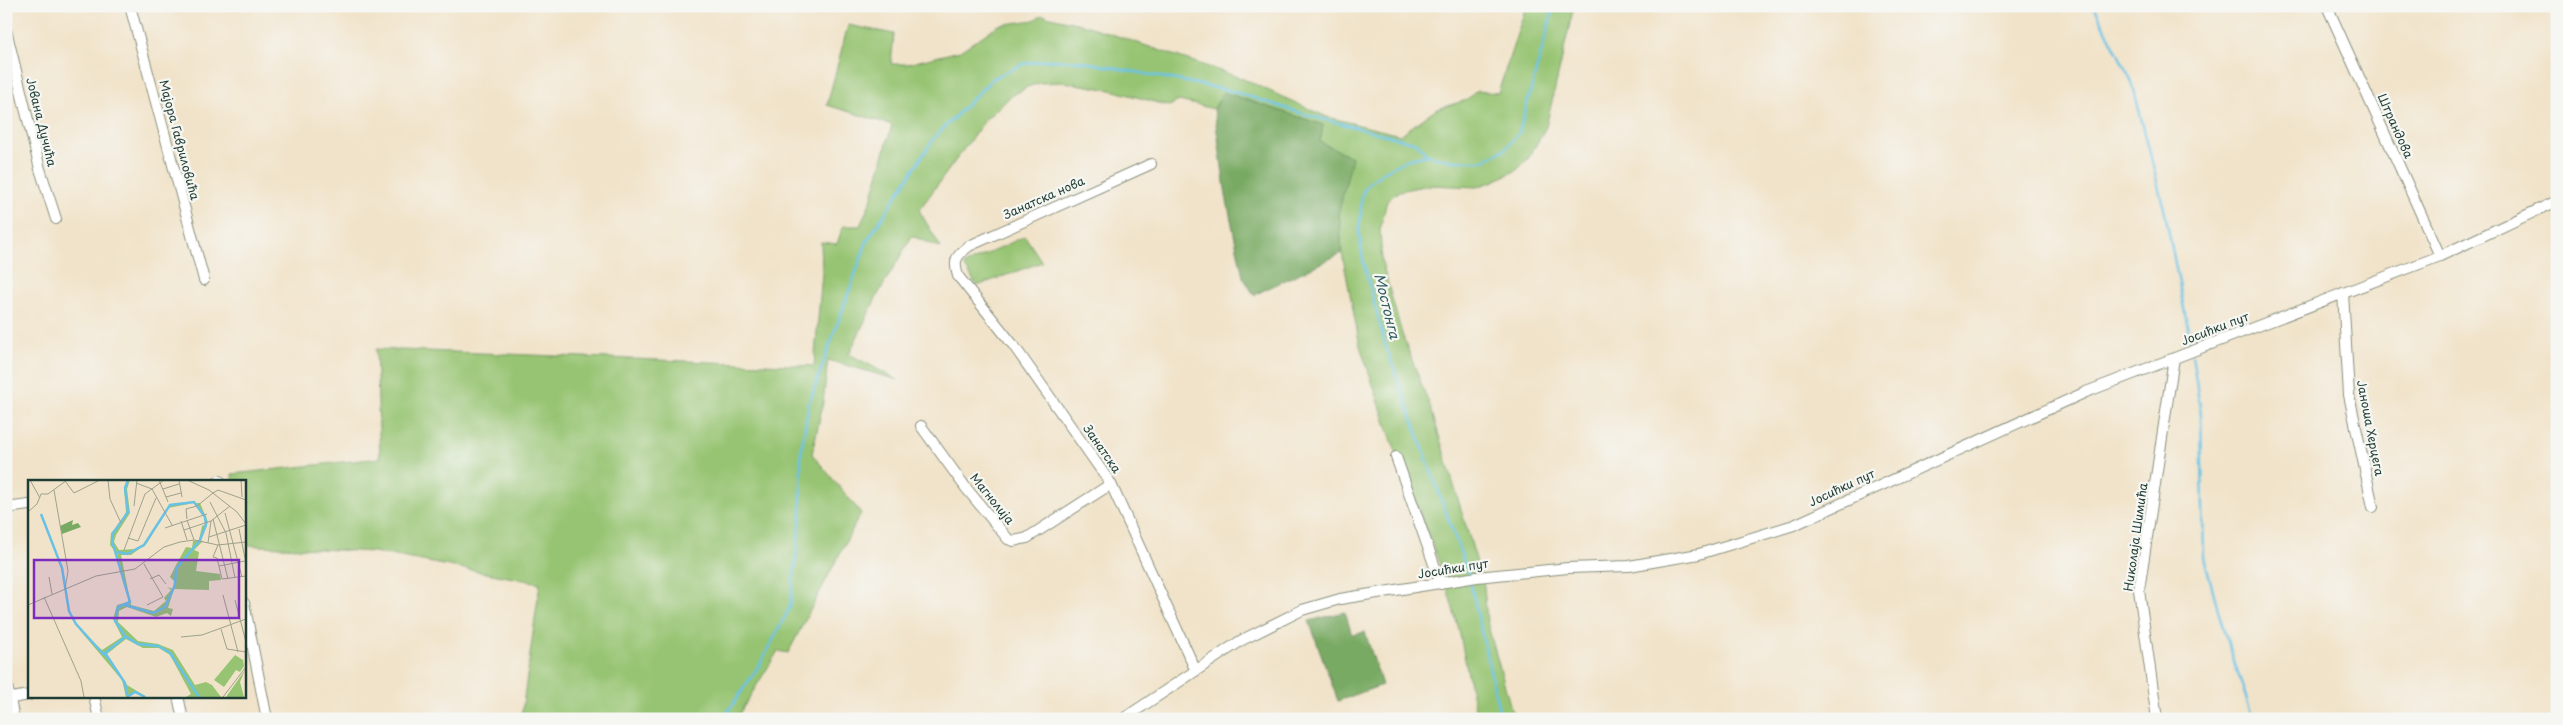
<svg xmlns="http://www.w3.org/2000/svg" width="2563" height="725" viewBox="0 0 2563 725" font-family="'Playpen Sans',sans-serif">
<rect width="100%" height="100%" fill="#f6f6f2"/>
<filter id="ink" filterUnits="userSpaceOnUse"><feTurbulence type="fractalNoise" baseFrequency=".02" numOctaves="2"/><feDisplacementMap in="SourceGraphic" scale="10" xChannelSelector="R" yChannelSelector="G"/><feConvolveMatrix kernelMatrix="1 2 1 2 8 2 1 2 1" color-interpolation-filters="sRGB"/></filter>
<filter id="wash" filterUnits="userSpaceOnUse"><feTurbulence type="fractalNoise" baseFrequency=".0096" numOctaves="4" result="noise"/><feDisplacementMap in="SourceGraphic" scale="20" xChannelSelector="R" yChannelSelector="G"/><feGaussianBlur stdDeviation="1.12" result="paint"/><feColorMatrix in="noise" values="0 0 0 0 0 0 0 0 0 0 0 0 0 0 0 0 0 1.4 0 .05"/><feComposite in="paint" operator="in"/></filter>
<g filter="url(#wash)">
<rect width="100%" height="100%" fill="#f1e3c9"/>
<path fill="#97c472" stroke="#5b8053" d="M1526 6H1574L1546 127 1528 159 1517 170 1494 181 1477 187 1429 185 1399 191 1387 201 1380 228 1382 263 1402 334 1431 409 1484 586 1487 622 1514 719H1477L1459 630 1442 570 1393 444 1360 346 1342 253 1339 212 1320 142 1323 125 1223 93 1214 109 1179 101 1169 106 1111 90 1064 82 1040 83 1027 87 1010 97 986 119 919 210 941 248 912 236 876 298 849 354 898 380 828 360 823 403 812 454 861 513 788 653 778 651 736 719H521L540 583 374 552 244 545V481H233L232 474 380 458 376 349 814 366 822 273 821 242 837 244 843 226H860L871 200 892 125 827 105 848 25 894 34 891 64H907L960 51 999 25 1034 20 1042 15 1085 25 1241 78 1327 117 1400 135 1437 109 1467 100 1476 91 1498 93Z
M1025 236 1042 262 977 286 964 265Z"/>
<path fill="#79aa64" stroke="#4c744c" d="M1223 92 1323 125 1320 142 1352 157 1339 212 1342 253 1254 295 1243 277 1226 196 1214 109Z
M1345 612 1352 635 1365 632 1382 685 1338 701 1309 621Z"/>
<g fill="none" stroke-linecap="round" stroke-linejoin="round">
<path stroke="#67c2e5" stroke-width="2.5" d="M2094 6 2132 82 2165 213 2192 349
M2192 355 2201 414 2204 557 2221 621 2253 719
M1469 576 1386 347 1363 261 1359 233 1362 194 1368 184 1383 172 1406 160 1427 155 1453 161H1484L1505 149 1519 133 1554 6
M1470 581 1501 719
M723 719 760 664 790 607 801 514V451L809 403 867 241 934 138 992 79 1023 64 1047 60 1080 61 1232 91 1307 115 1417 143 1427 155"/>
</g>
</g>
<g filter="url(#ink)">
<g fill="none" stroke-linecap="round" stroke-linejoin="round">
<defs>
<path id="minor" d="M130 6 204 280
M2327 6 2440 256
M6 30 40 169 56 219
M1151 164 969 246C956 256 953 260 958 276L1014 346 1111 484 1195 669
M2343 293 2349 395 2373 507
M921 426 966 488 1008 539 1014 541 1027 538 1111 484
M1396 457 1441 584
M219 481H220
M6 508 29 505
M244 603 267 719
M6 681 14 719
M94 696 99 719
M178 696 183 719
M6 699 29 695
M1123 719 1242 640 1302 610 1340 599 1477 577 1568 568 1629 566 1699 554 1794 525 2086 392 2440 256 2557 201
M2157 719 2139 590 2174 358"/>
</defs>
<use href="#minor" stroke="#88907e" stroke-width="12"/>
<use href="#minor" stroke="#fff" stroke-width="10"/>
</g>
</g>
<g text-anchor="middle" stroke-width="4.5" stroke-linejoin="round" paint-order="stroke">
<g font-size="12" fill="#1f3d34" stroke="#f6f6f2">
<text transform="translate(41 122) rotate(76)" y="4">Јована Дучића</text>
<text transform="translate(2395 126) rotate(66)" y="4">Штрандова</text>
<text transform="translate(179 140) rotate(75)" y="4">Мајора Гавриловића</text>
<text transform="translate(1044 198) rotate(-24)" y="4">Занатска нова</text>
<text transform="translate(2215 329) rotate(-21)" y="4">Јосићки пут</text>
<text transform="translate(2370 428) rotate(79)" y="4">Јаноша Херцега</text>
<text transform="translate(1102 449) rotate(55)" y="4">Занатска</text>
<text transform="translate(1842 488) rotate(-25)" y="4">Јосићки пут</text>
<text transform="translate(992 499) rotate(51)" y="4">Магнолија</text>
<text transform="translate(2136 537) rotate(-82)" y="4">Николаја Шимића</text>
<text transform="translate(1453 569) rotate(-9)" y="4">Јосићки пут</text>
</g>
<g font-size="14" font-style="italic" fill="#315e60" stroke="#f6f6f2">
<text transform="translate(1387 306) rotate(76)" y="5">Мостонга</text>
</g>
</g>
<g transform="translate(28 480)">
<rect width="218" height="218" fill="#f1e3c9"/>
<path d="M99 0H102L99 9 102 33 88 55 86 62 91 70 107 69 116 64 142 24 172 23 180 42 172 60 175 61 166 70 171 72 168 91 192 94 193 100 181 101V110L146 109 140 128 145 129 143 136 139 133 128 137 99 127 91 131 90 142 110 161 130 164 145 170 167 205 178 202 184 205 193 217H158L163 214 142 175 131 168H115L98 159 79 174 99 205 119 217 108 212 98 217 94 200 50 148 74 170 94 157 85 139 89 125 100 122 101 117 89 74 82 65 83 53 92 45 98 32 96 8ZM166 23 176 36 178 44 174 46 171 60 165 61 164 68 158 67 148 85 142 97 146 101 145 109 139 107 143 110 136 118 138 121 126 131 103 125 93 75H103L119 63 140 28ZM207 175 215 180 216 186 212 192 208 190 196 207 186 200ZM217 190 212 202 216 217H198Z" fill="#97c472" fill-rule="evenodd"/>
<path d="M45 40 44 45 50 43 53 47 34 54 32 46Z" fill="#79aa64"/>
<path fill="none" stroke="#67c2e5" stroke-width="2.5" d="M100 0 97 8 100 32 85 53 84 61 102 122 90 127 87 141 97 156 110 164 130 166 142 173 171 217M13 34 34 88 41 131 48 144 77 176M90 72 99 74 116 65 142 25 166 22 177 37 178 45 172 60 148 89 147 105 137 127 125 133 97 125M97 157 77 173 97 203 99 215M99 217 107 212 117 217"/>
<path fill="none" stroke="#9da18d" stroke-width="1" d="M2 0 12 18M80 0 82 19 93 43M131 0 140 22M151 0 154 17M159 0 181 10 209 32 218 44M213 0 214 17M37 1 46 13 72 0M108 3 124 9 144 45M135 9 151 4M26 10 40 91 37 109M185 13 190 10 218 20M138 17 153 13M182 22 198 53 207 98M106 26 109 0M0 32 9 24 13 14H20L39 0M197 33 214 97M159 39 158 29 169 26 185 13M185 39 200 99M159 40 166 60M153 41 159 60M137 48 179 34M211 49 218 83M156 50 183 41 202 26M181 57 218 45M100 58 110 61 128 18M180 63 183 41M190 65 185 77 189 78 194 99 218 96M96 70 117 14 136 0M116 84 135 117 119 125M191 86 217 81M21 97 24 114M122 99 131 95 138 104M195 115 210 172M16 117 53 201 56 217M207 120 218 162M0 125 68 96 107 89 136 67 152 62 166 60 190 65 218 62M193 149 199 169 218 172M153 157 174 155 218 139M195 217 218 187"/>
<path fill="#7b2cbf" fill-opacity="0.15" stroke="#7b2cbf" stroke-width="2.5" d="M6 80H211V138H6Z"/>
<rect width="218" height="218" fill="none" stroke="#1f3d34" stroke-width="2.5"/>
</g>
<rect width="2563" height="725" fill="none" stroke="#f6f6f2" stroke-width="25"/>
</svg>
